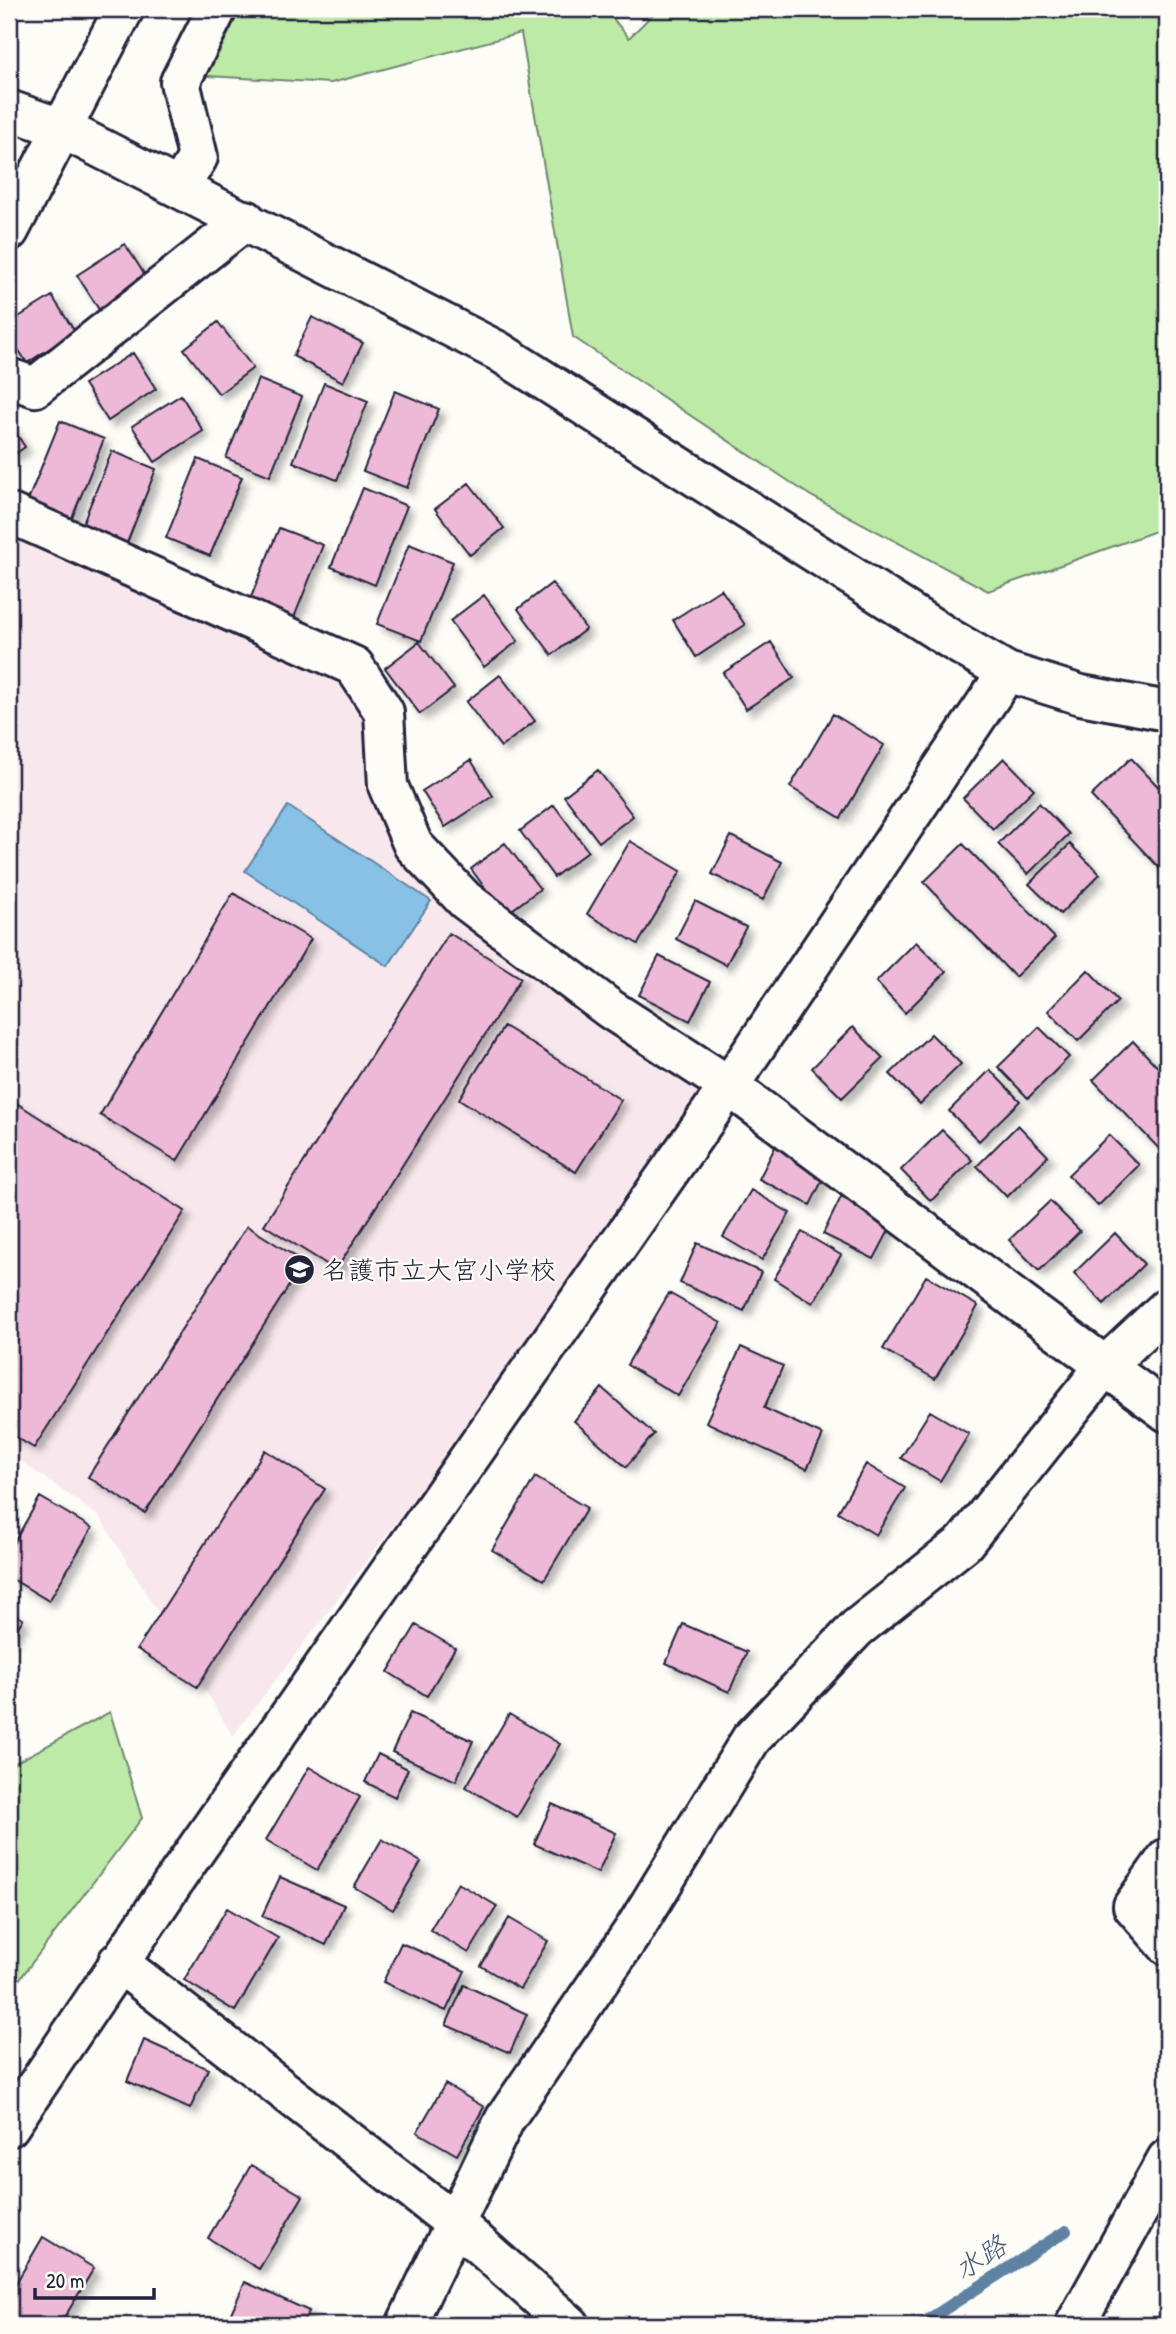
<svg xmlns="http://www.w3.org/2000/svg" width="1176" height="2334" viewBox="0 0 1176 2334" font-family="'Patrick Hand','Klee One',sans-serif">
<defs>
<filter id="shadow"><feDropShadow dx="6" dy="6" stdDeviation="3.5" flood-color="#0004"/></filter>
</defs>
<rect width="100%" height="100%" fill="#fdfcf7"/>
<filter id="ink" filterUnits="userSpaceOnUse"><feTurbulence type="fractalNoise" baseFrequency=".0143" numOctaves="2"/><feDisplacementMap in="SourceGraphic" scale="14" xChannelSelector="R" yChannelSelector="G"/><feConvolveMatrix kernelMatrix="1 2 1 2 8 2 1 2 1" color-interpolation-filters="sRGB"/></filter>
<g filter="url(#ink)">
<path fill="#f8e8ed" d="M9 513 354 666 413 845 729 1086 233 1736 99 1516 9 1453Z"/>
<path fill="#bdeaa7" stroke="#708671" stroke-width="2" d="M221 9H605L629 38 658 9H1167V527L988 591 811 496 573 337 521 33 331 83 190 75Z
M110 1712 142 1818 9 1993V1766Z"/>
<path fill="#87c2e6" stroke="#5f82a2" stroke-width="2" d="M288 806 431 901 388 966 245 871Z"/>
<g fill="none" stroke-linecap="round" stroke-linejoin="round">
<path stroke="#5f82a2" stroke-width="12" d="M920 2325 1066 2231"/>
</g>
<path fill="#edb9d6" stroke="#22223b" stroke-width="2" filter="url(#shadow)" d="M125 244 148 280 100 311 77 275Z
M52 296 75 332 27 363 9 335V323Z
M312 317 363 343 343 382 293 356Z
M218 322 253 368 219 394 184 349Z
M133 353 156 389 108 421 84 384Z
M258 379 302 397 270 476 226 458Z
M324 383 368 401 337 480 293 462Z
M395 391 439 409 407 488 363 471Z
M181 395 203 431 155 462 132 426Z
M60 421 104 439 72 518 28 500Z
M9 422 25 447 9 458Z
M112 451 156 469 125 548 80 530Z
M198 459 242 477 210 556 166 538Z
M469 483 504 528 470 555 435 509Z
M363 488 407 506 375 585 331 567Z
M279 528 323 545 291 625 247 607Z
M409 544 453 562 421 641 377 624Z
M552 583 586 629 552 655 518 609Z
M721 589 745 625 696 657 673 620Z
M484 595 518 641 484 667 450 621Z
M419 642 454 688 420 714 385 668Z
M771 642 794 678 746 709 723 673Z
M500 675 535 721 501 747 466 702Z
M833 714 884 745 841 818 790 787Z
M1004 758 1034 789 993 829 963 798Z
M1131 758 1167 796V876L1091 796Z
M471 760 493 796 445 827 422 791Z
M598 770 633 816 599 842 564 796Z
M1039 803 1069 834 1028 874 998 844Z
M554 805 588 851 554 877 520 831Z
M731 836 782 862 763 900 712 874Z
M630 841 681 871 638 944 587 914Z
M505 843 540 889 505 915 471 869Z
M963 844 1055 938 1015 977 924 882Z
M1070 844 1100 874 1060 914 1029 884Z
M233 893 311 939 177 1161 100 1115Z
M695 901 746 927 726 965 676 939Z
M449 933 521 978 336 1270 264 1225Z
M916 942 946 972 905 1013 876 982Z
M659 956 710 982 690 1021 639 995Z
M1088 970 1118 1001 1078 1041 1048 1011Z
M504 1026 621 1100 576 1172 459 1099Z
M853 1027 883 1058 842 1098 812 1068Z
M1039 1027 1069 1057 1028 1098 998 1067Z
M931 1034 961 1064 920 1104 890 1074Z
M1133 1041 1167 1077V1157L1093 1080Z
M990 1070 1020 1101 979 1141 949 1111Z
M15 1102 185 1211 34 1448 9 1433V1112Z
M1018 1125 1048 1156 1007 1197 977 1166Z
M942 1130 972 1160 931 1201 901 1170Z
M1109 1135 1139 1165 1098 1206 1068 1175Z
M778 1141 829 1167 810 1205 759 1179Z
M751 1190 790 1213 762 1260 723 1237Z
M842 1195 894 1221 874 1259 823 1234Z
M1050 1201 1080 1231 1039 1271 1009 1240Z
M247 1226 304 1262 145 1513 88 1477Z
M802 1232 841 1255 813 1303 774 1279Z
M1115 1233 1144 1264 1104 1304 1074 1273Z
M697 1243 761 1272 744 1311 680 1283Z
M926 1276 978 1306 935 1379 883 1349Z
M669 1293 721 1323 678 1396 627 1365Z
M741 1347 783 1366 764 1408 823 1435 807 1469 706 1422Z
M602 1388 654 1434 626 1467 574 1421Z
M930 1411 969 1434 940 1481 901 1458Z
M265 1450 325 1489 197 1687 137 1649Z
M866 1464 905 1488 876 1535 838 1512Z
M535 1477 587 1508 544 1580 492 1550Z
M40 1497 92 1528 49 1601 9 1577V1551Z
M9 1611 23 1619 9 1642Z
M683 1624 747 1652 729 1692 666 1663Z
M416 1625 455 1648 427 1696 388 1672Z
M410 1713 473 1741 456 1781 392 1752Z
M509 1714 560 1744 517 1817 466 1787Z
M378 1754 408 1769 395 1797 365 1782Z
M309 1767 360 1797 317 1870 266 1840Z
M552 1804 616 1833 598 1873 534 1844Z
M382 1839 421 1862 393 1910 354 1887Z
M280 1877 344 1905 326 1945 262 1916Z
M458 1883 497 1906 469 1953 430 1930Z
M227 1908 278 1938 235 2011 184 1980Z
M509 1918 548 1941 520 1989 481 1966Z
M401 1943 465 1971 446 2011 383 1982Z
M464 1985 527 2014 510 2053 446 2025Z
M144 2040 208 2069 190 2109 127 2081Z
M445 2084 484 2107 457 2155 417 2132Z
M251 2165 303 2196 259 2269 208 2238Z
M43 2237 94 2268 60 2325H25L9 2316V2295Z
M245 2282 309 2311 302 2325H234L227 2322Z"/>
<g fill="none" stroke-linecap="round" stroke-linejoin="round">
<defs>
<path id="street" d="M180 187 198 157 180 82 217 9
M9 378 35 387 246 220
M9 513 354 666 384 712 388 786 413 845 465 900 610 1009 729 1086 1167 1412
M1167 1858 1133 1906 1167 1945
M118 1962 456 2224 570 2325
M406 2325 505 2119 634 1930 751 1739 857 1628 964 1543 1105 1366 1167 1308"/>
<path id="secondary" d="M9 110 63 129 498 351 952 640 1007 672 1081 695 1167 711
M9 231 124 9
M9 2127 179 1874 729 1086 1007 672
M1075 2325 1167 2159"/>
</defs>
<use href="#street" stroke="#22223b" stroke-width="44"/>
<use href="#secondary" stroke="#22223b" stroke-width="44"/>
<use href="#street" stroke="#fdfcf7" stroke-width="38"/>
<use href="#secondary" stroke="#fdfcf7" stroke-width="38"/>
</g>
</g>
<defs>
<symbol id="school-disc" viewBox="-11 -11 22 22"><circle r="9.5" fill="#22223b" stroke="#fdfcf7"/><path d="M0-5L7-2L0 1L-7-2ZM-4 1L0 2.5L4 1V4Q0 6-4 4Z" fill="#fff"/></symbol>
</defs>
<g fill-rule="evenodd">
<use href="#school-disc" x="282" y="1252" width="35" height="35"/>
</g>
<g text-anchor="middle" stroke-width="5" stroke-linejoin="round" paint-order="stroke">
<g font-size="26" fill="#22223b" stroke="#fdfcf7" text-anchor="start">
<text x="322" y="1279">名護市立大宮小学校</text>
</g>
<g font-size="28" font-style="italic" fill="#455a77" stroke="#fdfcf7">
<text transform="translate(980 2257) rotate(-33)" y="10">水路</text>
</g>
</g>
<rect width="1176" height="2334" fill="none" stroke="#fdfcf7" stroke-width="35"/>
<rect x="18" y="18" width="1141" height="2299" fill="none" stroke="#22223b" stroke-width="2.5" filter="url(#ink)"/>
<path d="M35 2288v10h119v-10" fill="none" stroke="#22223b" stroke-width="3.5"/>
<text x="46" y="2288" font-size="21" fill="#22223b" stroke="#fdfcf7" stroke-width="5" paint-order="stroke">20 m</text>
</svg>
